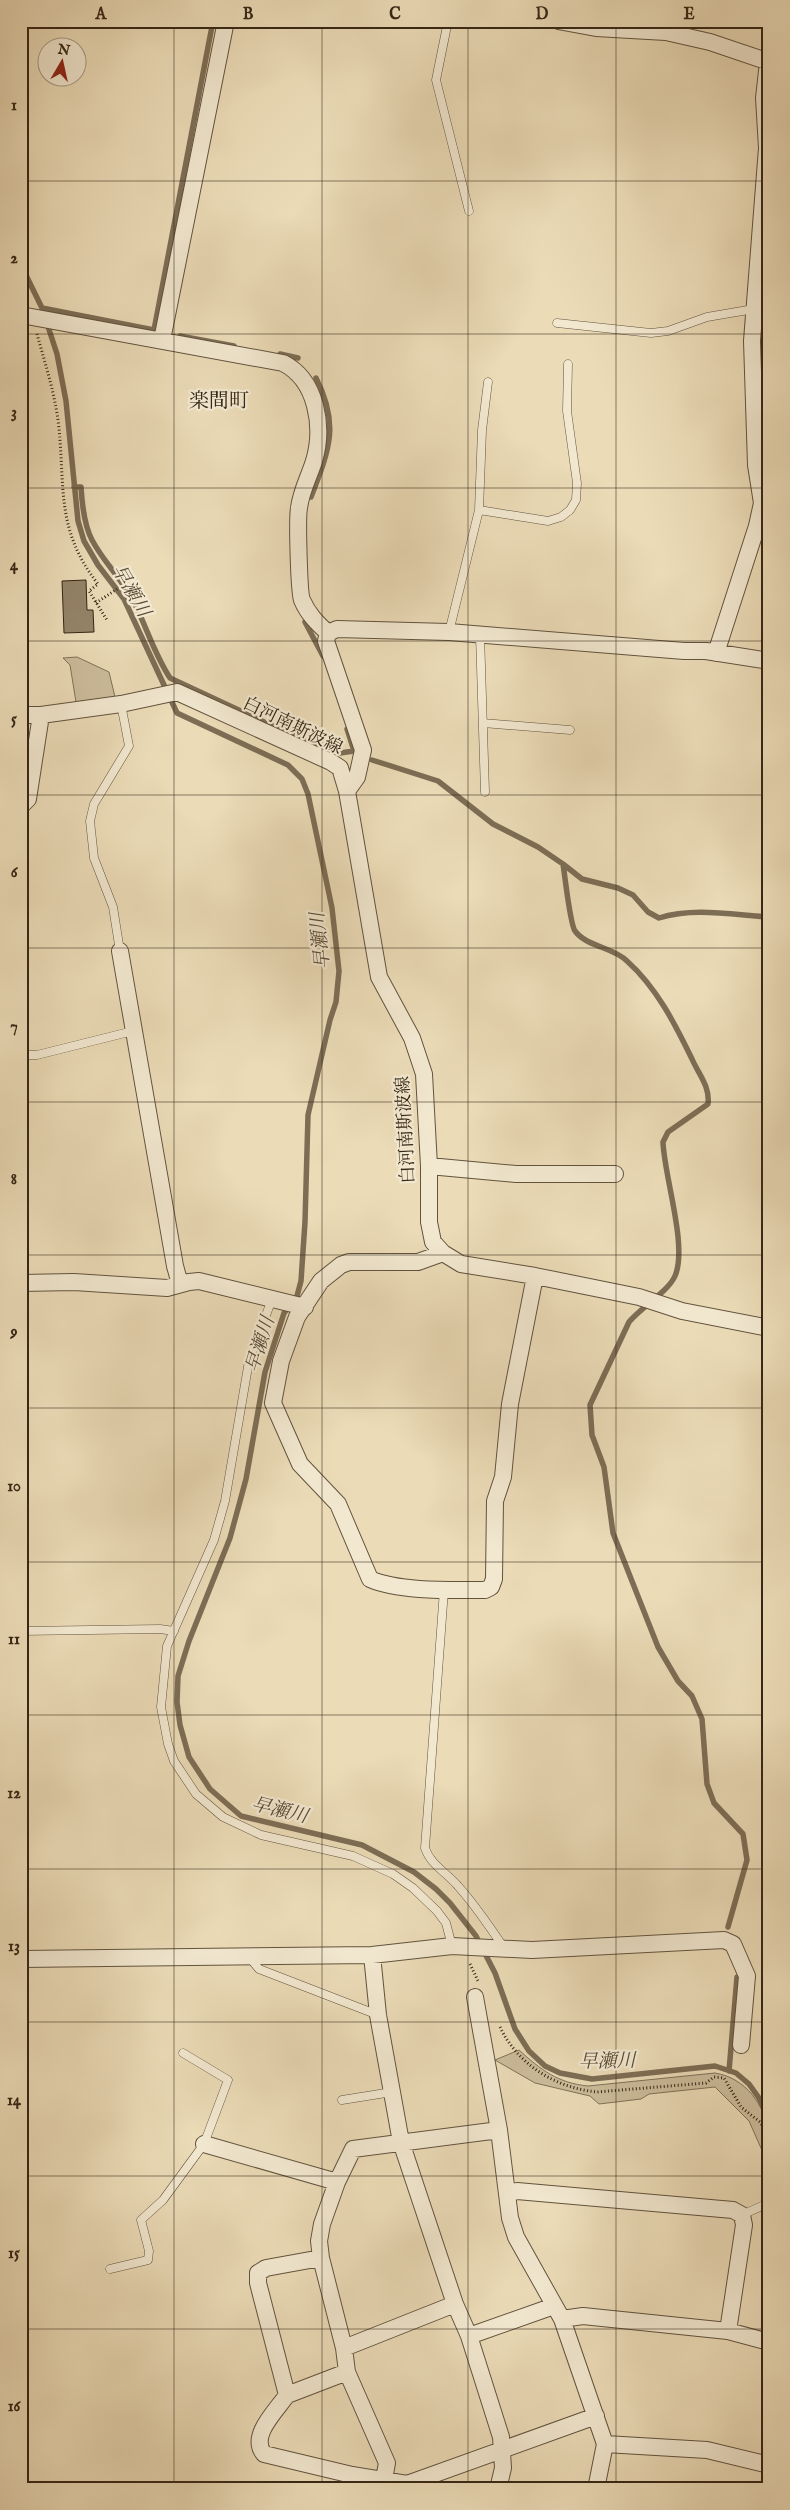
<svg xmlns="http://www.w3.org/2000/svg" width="790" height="2510" viewBox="0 0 790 2510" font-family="'IM FELL English','Noto Serif JP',serif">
<rect width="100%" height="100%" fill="#ebdbb7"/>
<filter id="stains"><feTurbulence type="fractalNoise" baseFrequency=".004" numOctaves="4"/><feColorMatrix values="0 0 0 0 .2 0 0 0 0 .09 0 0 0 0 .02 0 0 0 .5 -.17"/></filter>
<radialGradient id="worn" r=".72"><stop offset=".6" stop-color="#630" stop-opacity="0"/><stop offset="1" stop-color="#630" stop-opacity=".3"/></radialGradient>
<path fill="#ccbc9b" stroke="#807158" d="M77 657 109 672 115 697 76 702 70 665 63 658Z
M519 2050C541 2070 558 2083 588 2086L715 2073C746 2078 765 2105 769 2135 770 2145 769 2156 769 2166L749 2121 715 2087 649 2094 641 2099 599 2104 590 2096 535 2083 495 2060Z"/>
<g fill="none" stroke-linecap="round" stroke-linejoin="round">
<path stroke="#7d6d55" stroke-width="5.5" d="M21 265 42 308 57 354 66 401 78 521 84 541 98 565 124 599 177 713 288 765 302 779 308 794 332 908 339 971 336 1002 330 1020 308 1115 305 1222 301 1281 297 1296 284 1313 265 1372 246 1479 230 1538 189 1641 178 1676 177 1702 180 1725 189 1757 210 1789 241 1816 362 1845 414 1872 436 1889 450 1903 476 1936 495 1973 515 2029 529 2051 545 2066 560 2073 592 2079 715 2066 736 2073 749 2084 759 2098 769 2119
M42 308 154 330 213 21
M180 336 234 346
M280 354 298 358
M74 487H81C82 504 84 525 92 540 104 563 124 581 135 604 147 629 155 655 170 678L333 754 354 751 347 729
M311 497C329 450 340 425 316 378
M305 622 323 656
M372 760 438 781 493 824 538 847 563 864C565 876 570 924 575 931 587 947 613 947 627 961 657 988 675 1024 692 1059 699 1075 710 1086 708 1104L668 1132 663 1142C664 1176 688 1246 675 1276 668 1292 641 1307 629 1322L590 1405 592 1435 604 1467 613 1533 658 1647 678 1681 692 1696 702 1719 707 1784 714 1803 743 1834 747 1860 728 1927
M563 864 582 879 618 888 633 895 648 912 659 918C693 907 734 915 769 917
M729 2071 737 1977"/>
</g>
<path fill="#948469" stroke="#352615" d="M86 580 87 610H93L94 632 64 633 62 581Z"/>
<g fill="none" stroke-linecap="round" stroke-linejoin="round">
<defs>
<path id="lane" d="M448 21 436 80 469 211
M557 323 651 333 668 331 707 317 754 309
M479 510 548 521 561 517 570 510 576 500 577 483 567 411 568 364
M449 632 479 510 482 430 488 382
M480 635 485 792
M483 723 570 730
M120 951 113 907 94 858 90 821 94 804 129 746 121 704
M21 1055H37L133 1031
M272 1299 249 1361 225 1501 214 1540 167 1646 161 1707 168 1744 174 1761 196 1794 223 1817 261 1835 353 1856 393 1874 413 1888 437 1911 446 1923 452 1946
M444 1590 425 1848C430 1864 447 1873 458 1886 475 1905 490 1927 504 1948
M21 1631 160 1629 174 1631
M249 1957 259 1969 378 2015
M342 2100 392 2092
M742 2215 764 2205
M110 2269 148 2260 149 2251 141 2220 163 2200 204 2144 228 2080 183 2053
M341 2489 352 2475"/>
<path id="street" d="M558 21 596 28 666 32 710 42 769 62
M21 315 283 363C317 380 324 427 314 461 309 477 301 491 299 508 297 519 299 593 302 600 308 614 317 623 328 633
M162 340 226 21
M716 653 757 526 762 503 756 465 752 341 767 148 764 98 768 62
M21 715H41L121 704 177 692 331 762 340 768 347 791 379 977 412 1038 424 1074 429 1166V1222L433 1242 443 1253 461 1264 535 1276 639 1297 682 1311 769 1328
M347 791 357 777 363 750 326 641 328 633 337 629 449 632 684 651H706L769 661
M21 806 28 799 41 715
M120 951 175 1266 180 1284
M429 1166 516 1174H615
M443 1253 418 1262H349L341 1265 321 1281 297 1317 281 1361 273 1403 300 1464 338 1504 370 1579C399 1592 453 1590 485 1590L491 1587 494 1579 495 1501 503 1477 510 1404 535 1276
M21 1283 74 1282 167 1288 189 1282 199 1281 305 1307
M372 1955 378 2015 401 2142 455 2304 469 2336 501 2437 503 2468 498 2489
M21 1959 372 1955 452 1946 532 1950 724 1940 733 1944 747 1976 741 2045
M475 1997 499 2130 510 2218 516 2237 562 2319 605 2444 596 2489
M204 2144 337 2182
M507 2194 517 2191 733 2210 742 2215 744 2225 728 2331
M321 2258 266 2268 258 2273V2283L287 2395C276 2411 249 2436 264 2454L352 2475 407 2484 596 2416
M562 2319 583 2316 728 2331 769 2342
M469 2336 554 2306
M344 2348 455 2304
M287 2395 347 2372
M605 2444 707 2450 769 2465
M384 2479 387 2463 347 2372 344 2348 321 2258 319 2241 322 2224 337 2182 353 2149 499 2130"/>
</defs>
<use href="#lane" stroke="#62533e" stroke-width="9"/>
<use href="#street" stroke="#62533e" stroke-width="18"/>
<path stroke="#352615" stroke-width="3" stroke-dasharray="1 2.5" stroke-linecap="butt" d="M37 334C45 363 54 391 58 420 66 484 54 528 98 584L89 591 107 620
M96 603 117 589
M470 1964 478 1981
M500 2027C518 2065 556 2088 597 2092L706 2083 714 2077 724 2078 741 2107 760 2122 765 2131 769 2157"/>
<use href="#lane" stroke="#f2e8d0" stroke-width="8"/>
<use href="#street" stroke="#f2e8d0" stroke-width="16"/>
</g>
<path fill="none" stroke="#352615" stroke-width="1" stroke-opacity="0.55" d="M174 21V2489M322 21V2489M468 21V2489M616 21V2489M21 181H769M21 334H769M21 488H769M21 641H769M21 795H769M21 948H769M21 1102H769M21 1255H769M21 1408H769M21 1562H769M21 1715H769M21 1869H769M21 2022H769M21 2176H769M21 2329H769"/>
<g text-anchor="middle" stroke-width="4.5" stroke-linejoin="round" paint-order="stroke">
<g font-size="18" fill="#352615" stroke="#f2e8d0">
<text transform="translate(293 725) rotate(26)" y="6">白河南斯波線</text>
<text transform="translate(405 1130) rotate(-93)" y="6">白河南斯波線</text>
</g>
<g font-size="19" font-style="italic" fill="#594a35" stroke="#f2e8d0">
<text transform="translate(132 590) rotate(60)" y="7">早瀬川</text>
<text transform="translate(319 941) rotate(-96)" y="7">早瀬川</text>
<text transform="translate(259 1344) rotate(-73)" y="7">早瀬川</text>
<text transform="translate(280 1809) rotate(14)" y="7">早瀬川</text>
<text transform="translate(607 2060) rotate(-1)" y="7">早瀬川</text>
</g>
<g font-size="20" fill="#352615" stroke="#f2e8d0">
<text x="219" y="407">楽間町</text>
</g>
</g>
<rect width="790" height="2510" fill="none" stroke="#ebdbb7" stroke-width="55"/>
<g transform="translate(62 62) rotate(9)"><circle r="24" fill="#f2e8d0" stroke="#a69a85"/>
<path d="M0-4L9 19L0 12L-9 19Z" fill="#8f2418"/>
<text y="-8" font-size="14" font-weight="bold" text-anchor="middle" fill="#352615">N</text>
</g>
<rect x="28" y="28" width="734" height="2454" fill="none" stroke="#352615" stroke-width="2"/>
<g font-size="16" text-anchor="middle" font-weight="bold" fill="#352615">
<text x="101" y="19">A</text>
<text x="248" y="19">B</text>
<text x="395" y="19">C</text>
<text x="542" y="19">D</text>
<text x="689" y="19">E</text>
<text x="14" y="110">1</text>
<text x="14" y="263">2</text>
<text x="14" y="417">3</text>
<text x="14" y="570">4</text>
<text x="14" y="724">5</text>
<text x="14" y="877">6</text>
<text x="14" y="1031">7</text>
<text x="14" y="1184">8</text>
<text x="14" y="1337">9</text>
<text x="14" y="1491">10</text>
<text x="14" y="1644">11</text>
<text x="14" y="1798">12</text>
<text x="14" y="1951">13</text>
<text x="14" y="2105">14</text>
<text x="14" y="2258">15</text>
<text x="14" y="2411">16</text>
</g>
<rect width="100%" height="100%" filter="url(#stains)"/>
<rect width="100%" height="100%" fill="url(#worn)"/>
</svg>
